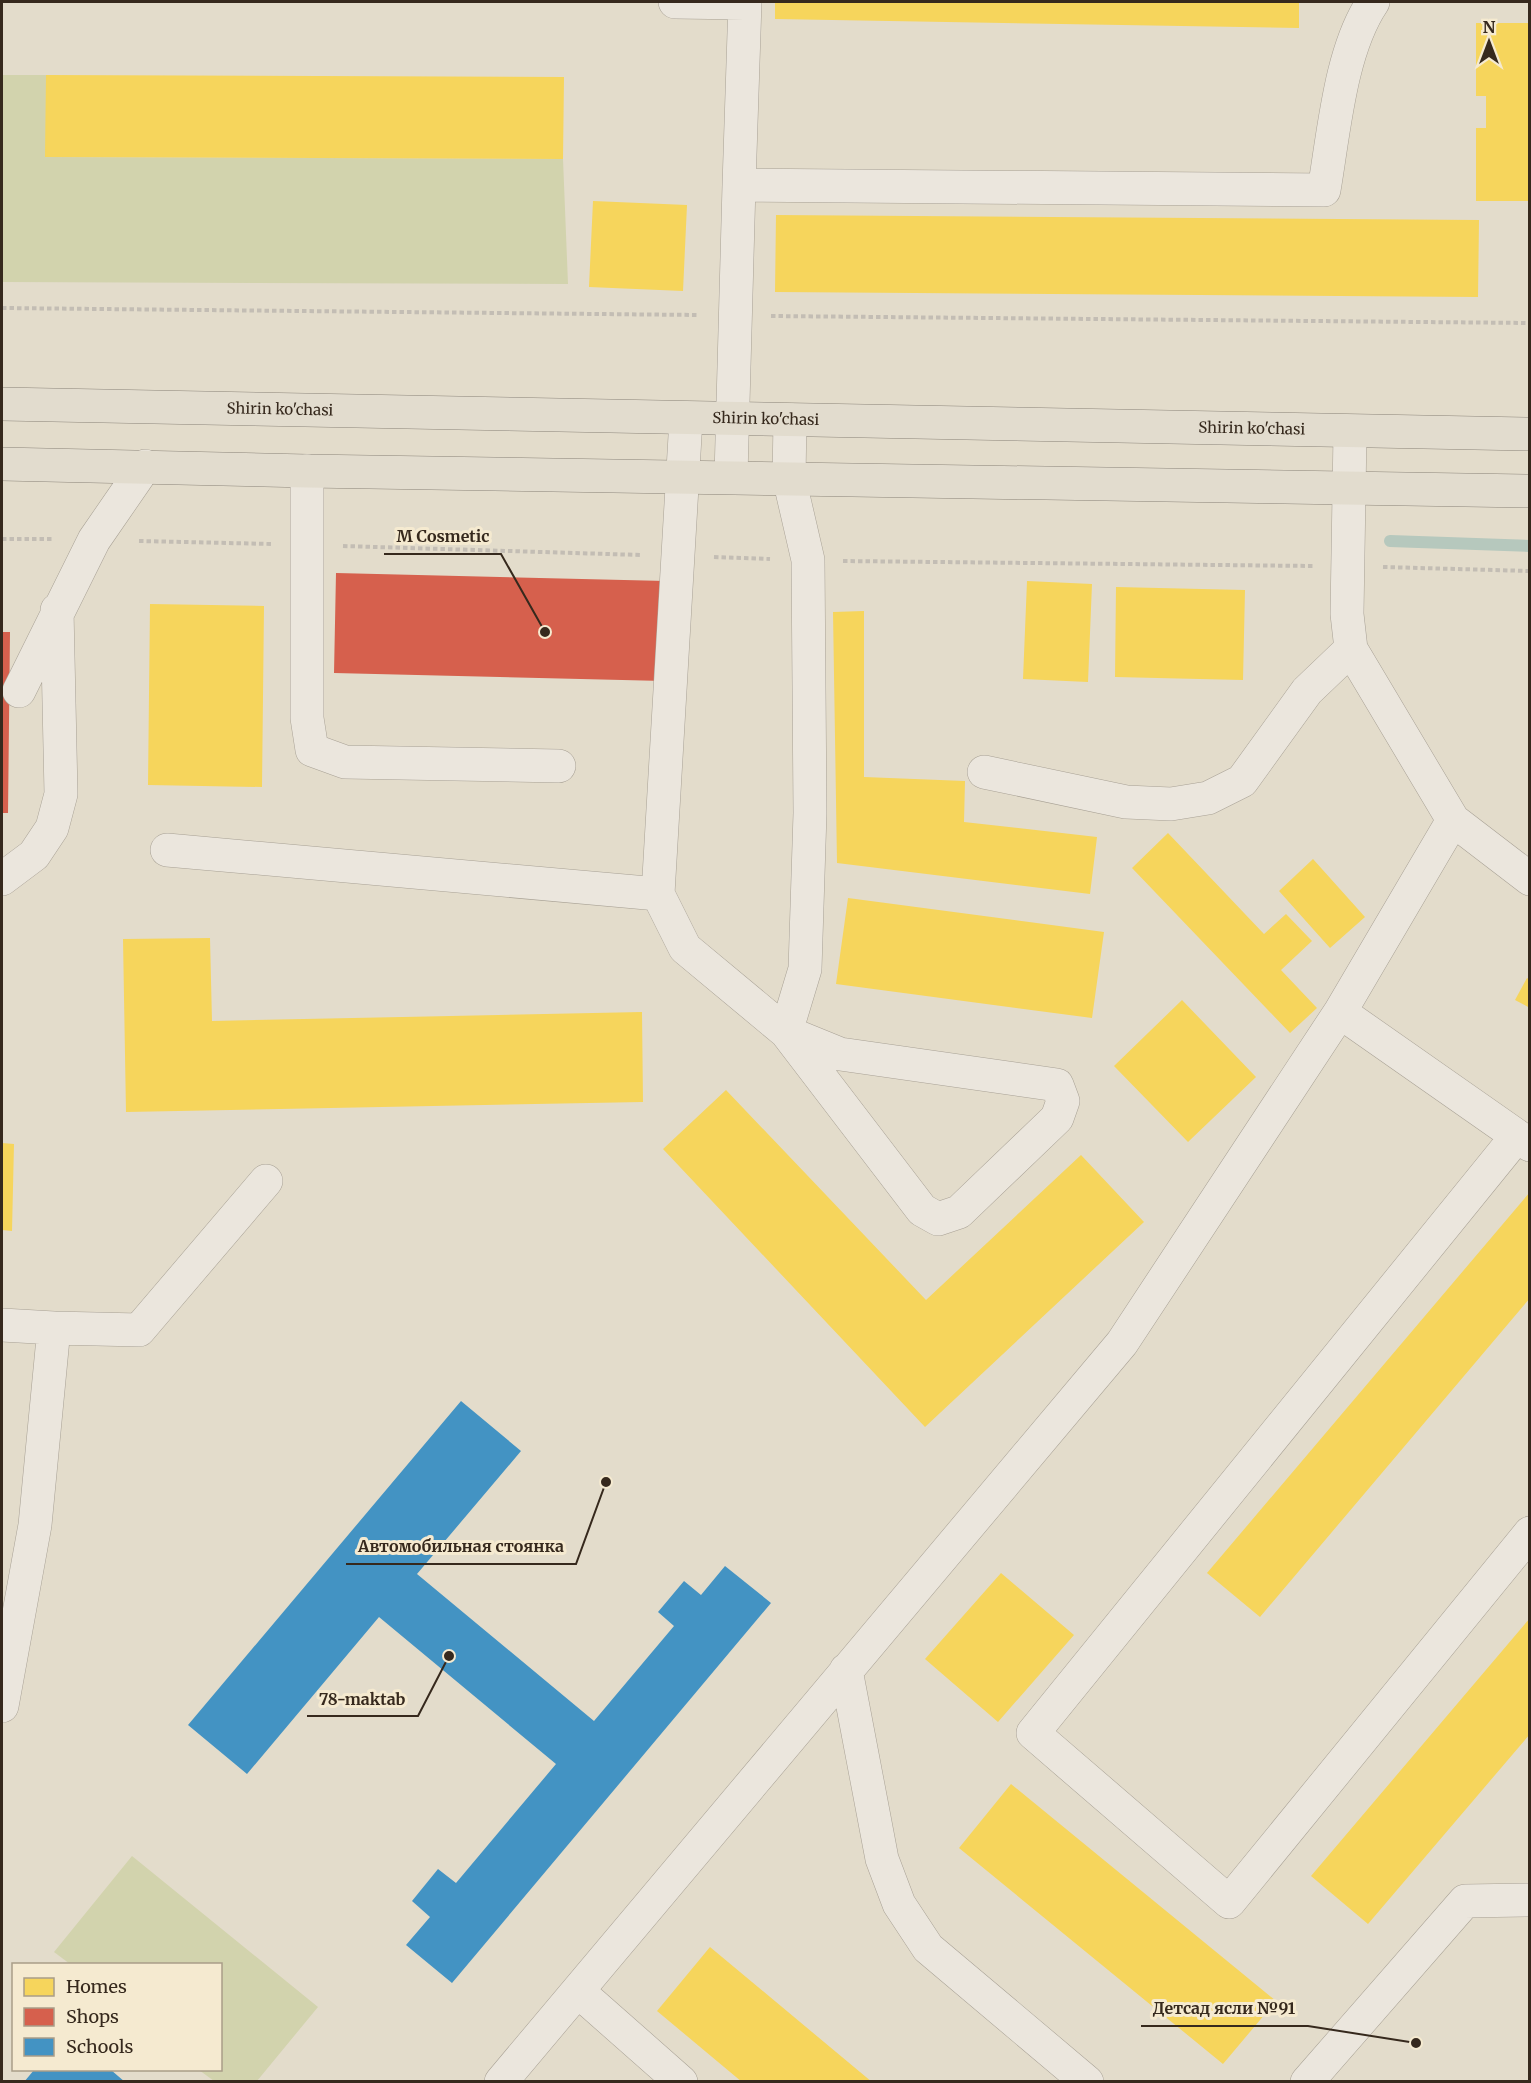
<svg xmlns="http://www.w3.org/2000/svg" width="1531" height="2083" viewBox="0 0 1531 2083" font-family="Merriweather,serif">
<rect width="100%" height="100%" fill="#e3dccb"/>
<path fill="#d2d3ad" d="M2 75H46V157L563 159 568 284 2 282Z
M132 1856 318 2007 257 2081H214L199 2070H220V1964H70L54 1952Z"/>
<path fill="#f6d55c" d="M775 2H1299V28L775 19Z
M1476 23H1530V201H1476V128H1486V96H1476Z
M46 75 564 77 563 159 45 157Z
M593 201 687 205 683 291 589 287Z
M776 215 1479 220 1478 297 775 292Z
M1027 581 1092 584 1088 682 1023 679Z
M1116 587 1245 590 1243 680 1115 677Z
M150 604 264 606 262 787 148 785Z
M864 611V777L965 781 964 822 1097 837 1090 894 837 863 833 612Z
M1168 833 1264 934 1286 914 1312 941 1281 970 1317 1008 1290 1033 1132 868Z
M1313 859 1365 917 1330 948 1279 891Z
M848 898 1104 932 1092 1018 836 984Z
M210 938 212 1021 642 1012 643 1102 126 1112 123 939Z
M1527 978 1530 980V1008L1515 1000Z
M1182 1000 1256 1077 1188 1142 1114 1066Z
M726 1090 926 1300 1081 1155 1144 1222 925 1427 663 1149Z
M2 1143 14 1144 12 1231 2 1230Z
M1530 1192V1298L1260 1617 1207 1573Z
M1001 1573 1074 1635 998 1722 925 1659Z
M1530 1618V1734L1368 1924 1311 1876Z
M1011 1784 1276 2001 1223 2064 959 1848Z
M710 1947 872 2082H742L657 2011Z"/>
<path fill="#d6604d" d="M336 573 666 581 664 681 334 673Z
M2 632H10L8 813H2Z"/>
<path fill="#4393c3" d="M461 1401 521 1451 417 1574 594 1721 674 1626 658 1612 684 1581 701 1595 725 1566 771 1603 452 1983 406 1945 430 1917 412 1901 438 1869 456 1883 556 1764 379 1617 247 1774 188 1725Z
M34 2070H111L125 2082H24Z"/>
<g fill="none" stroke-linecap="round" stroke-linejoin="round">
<path stroke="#b6c8bd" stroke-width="12" d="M1390 541 1530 546"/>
<defs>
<path id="minor" d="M675 2 745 3
M739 185 745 2
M686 419 658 894 685 948 786 1032 840 1054 1057 1085 1063 1101 1057 1118 959 1212 938 1219 922 1210 786 1032 805 969 810 813 808 560 789 478 790 420
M307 471V718L312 750 345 762 559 766
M731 476 739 185 1324 190C1334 132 1340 51 1373 2
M19 691 94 540 145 466
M984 772 1126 802 1171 804 1208 798 1242 781 1307 691 1351 649
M1453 820 1530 879
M167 850 658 894
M2 879 34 855 52 828 61 794 57 610
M1340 1012 1530 1145
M1517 1136 1033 1733 1229 1902 1530 1533
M2 1325 54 1328 35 1525 2 1706
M54 1328 139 1330 266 1181
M846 1670 882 1859 899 1904 928 1948 1087 2082
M579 1992 681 2082
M501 2082 1122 1343 1340 1012 1453 820 1351 649 1347 614 1350 433
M1307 2082 1465 1901 1530 1900"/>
<g id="major">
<path id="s1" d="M2 404 1530 434"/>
<path d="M2 464 307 471 1530 491"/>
</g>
</defs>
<use href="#minor" stroke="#a8a195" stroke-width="34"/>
<use href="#major" stroke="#8d867b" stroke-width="34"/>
<path stroke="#c3bdb4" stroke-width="4" stroke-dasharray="4.5 3" stroke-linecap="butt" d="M2 308 698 315
M771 316 1530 323
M2 539H53
M139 541 272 544
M343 546 641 555
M714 557 770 559
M843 561 1313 566
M1383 567 1530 571"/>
<use href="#minor" stroke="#ebe6dd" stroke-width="33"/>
<use href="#major" stroke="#e2dcce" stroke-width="33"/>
</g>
<g text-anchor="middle" stroke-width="6" stroke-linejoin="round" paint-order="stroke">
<g font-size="15" fill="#36291d" stroke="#f5ead0">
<text dy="5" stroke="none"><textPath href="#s1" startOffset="278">Shirin ko'chasi</textPath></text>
<text dy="5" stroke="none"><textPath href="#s1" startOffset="764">Shirin ko'chasi</textPath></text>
<text dy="5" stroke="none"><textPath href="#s1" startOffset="1250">Shirin ko'chasi</textPath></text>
</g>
</g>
<path fill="none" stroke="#36291d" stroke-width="2" d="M545 632L501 554H384M606 1482L576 1564H346M449 1656L418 1716H307M1416 2043L1308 2026H1141"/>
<g fill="#36291d" stroke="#f5ead0" stroke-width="2">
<circle cx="545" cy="632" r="6"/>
<circle cx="606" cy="1482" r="6"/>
<circle cx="449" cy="1656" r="6"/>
<circle cx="1416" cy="2043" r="6"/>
</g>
<g font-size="16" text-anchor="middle" font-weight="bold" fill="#36291d" stroke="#f5ead0" stroke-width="6" stroke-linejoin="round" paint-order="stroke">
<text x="443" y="542">M Cosmetic</text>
<text x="461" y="1552">Автомобильная стоянка</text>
<text x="362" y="1705">78-maktab</text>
<text x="1224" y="2014">Детсад ясли №91</text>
</g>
<rect width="1531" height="2083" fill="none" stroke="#36291d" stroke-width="6"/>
<rect x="12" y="1963" width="210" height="108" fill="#f5ead0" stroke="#a99d88" stroke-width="1.5"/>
<rect x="24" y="1978" width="30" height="18" fill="#f6d55c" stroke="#a99d88" stroke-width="1.5"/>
<text x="66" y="1993" font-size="18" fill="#36291d">Homes</text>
<rect x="24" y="2008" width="30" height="18" fill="#d6604d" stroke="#a99d88" stroke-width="1.5"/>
<text x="66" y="2023" font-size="18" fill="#36291d">Shops</text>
<rect x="24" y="2038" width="30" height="18" fill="#4393c3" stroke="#a99d88" stroke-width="1.5"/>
<text x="66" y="2053" font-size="18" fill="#36291d">Schools</text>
<g transform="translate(1489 42)" stroke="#f5ead0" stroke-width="4.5" paint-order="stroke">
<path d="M0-4.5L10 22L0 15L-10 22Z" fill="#36291d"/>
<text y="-9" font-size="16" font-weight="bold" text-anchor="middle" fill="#36291d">N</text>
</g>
</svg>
